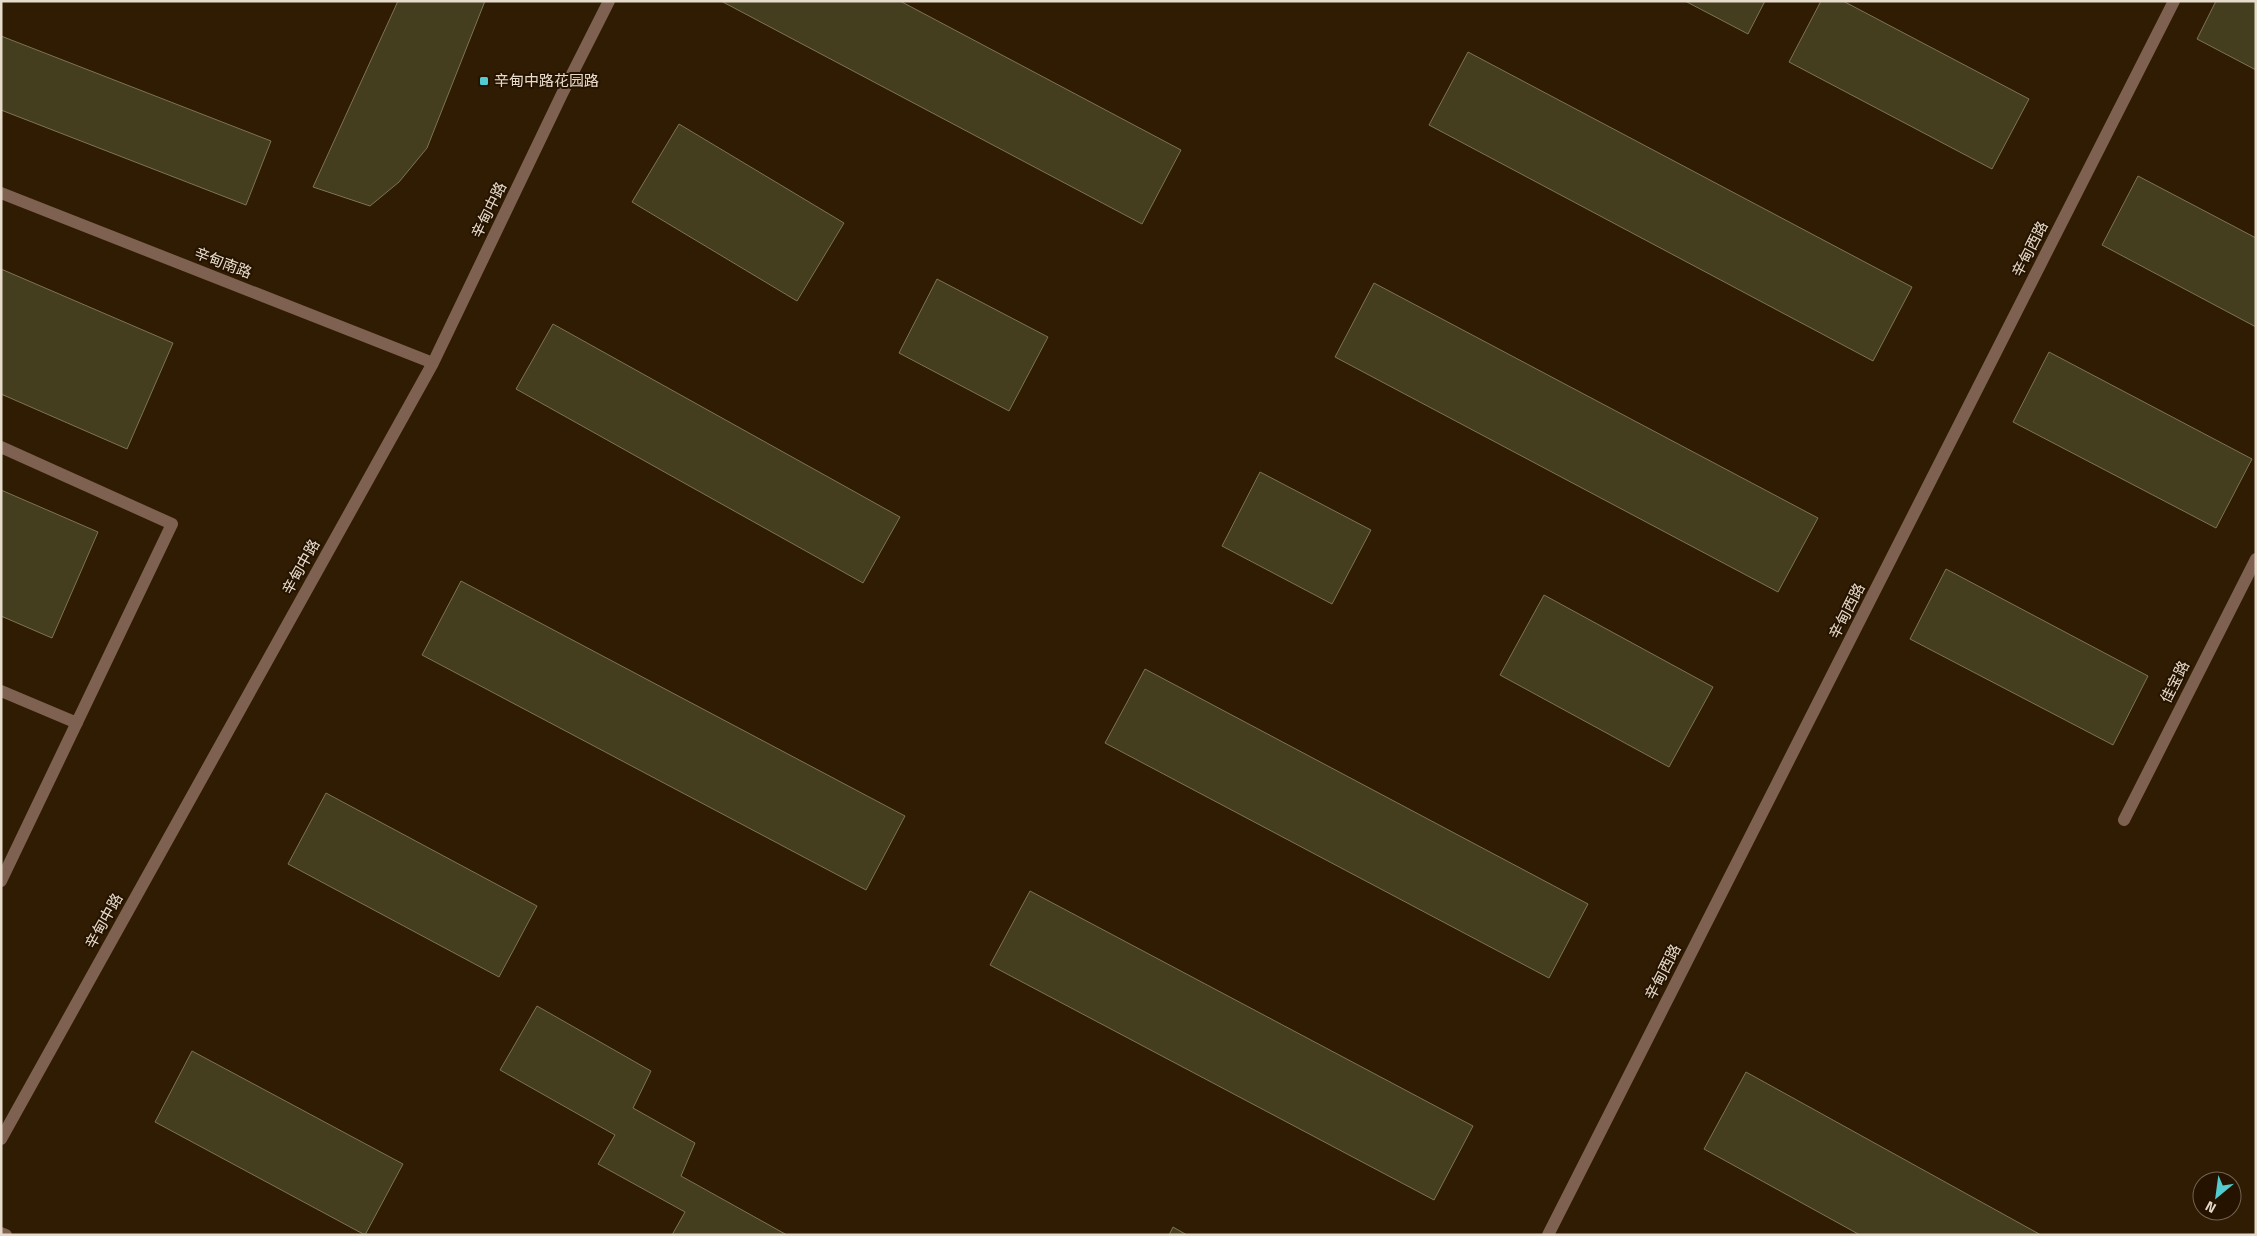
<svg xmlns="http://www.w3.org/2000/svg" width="2257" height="1236" viewBox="0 0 2257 1236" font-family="'Titillium Web','Noto Sans SC',sans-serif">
<rect width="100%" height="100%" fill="#2f1c02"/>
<path fill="#453e1e" stroke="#7c7452" d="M398 1H485L427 148 399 182 370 206 313 187Z
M721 1H900L1181 150 1142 224Z
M1685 1H1765L1748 34Z
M1821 1H1843L2029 99 1992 169 1789 62Z
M2216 1H2256V70L2197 39Z
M1 36 271 141 246 205 1 110Z
M1468 52 1912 287 1873 361 1429 125Z
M679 124 844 223 797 301 632 202Z
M2138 176 2256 238V327L2102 245Z
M1 269 173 343 127 449 1 394Z
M937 279 1048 337 1009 411 899 353Z
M1374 283 1818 518 1778 592 1335 357Z
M553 324 900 517 863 583 516 389Z
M2049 352 2252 459 2216 528 2013 422Z
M1260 472 1371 530 1332 604 1222 546Z
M1 490 98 532 52 638 1 616Z
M1946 569 2148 676 2113 745 1910 639Z
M461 581 905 816 866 890 422 655Z
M1544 595 1713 687 1669 767 1500 675Z
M1145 669 1588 904 1549 978 1105 743Z
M326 793 537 906 499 977 288 864Z
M1030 891 1473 1126 1434 1200 990 965Z
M537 1006 651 1071 633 1108 695 1143 681 1176 787 1235H672L685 1212 598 1164 615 1135 500 1070Z
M192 1051 403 1164 365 1235 155 1122Z
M1746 1072 2041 1235H1860L1704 1149Z
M1173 1227 1187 1235H1169Z"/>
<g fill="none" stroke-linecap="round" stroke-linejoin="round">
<path stroke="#7f6152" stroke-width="12" d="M1 193 433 363
M1 447 172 524 1 881
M1 691 77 723
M2124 820 2256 559
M1 1139 433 363 562 94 609 1
M1 1233 6 1235
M1548 1235 2174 1"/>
</g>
<rect fill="#52ccd0" stroke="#251300" stroke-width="2" x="479" y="76" width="10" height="10" rx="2.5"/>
<g text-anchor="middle" stroke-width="4" stroke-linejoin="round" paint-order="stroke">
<g font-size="15" fill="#e7dbcb" stroke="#251300" text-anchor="start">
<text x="494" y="86">辛甸中路花园路</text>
</g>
<g font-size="15" fill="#e7dbcb" stroke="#251300">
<text transform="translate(489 210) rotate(-64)" y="5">辛甸中路</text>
<text transform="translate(2030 249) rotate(-63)" y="5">辛甸西路</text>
<text transform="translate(223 263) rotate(21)" y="5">辛甸南路</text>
<text transform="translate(301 567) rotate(-61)" y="5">辛甸中路</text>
<text transform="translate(1847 611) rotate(-63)" y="5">辛甸西路</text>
<text transform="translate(2175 682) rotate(-63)" y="5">佳宝路</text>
<text transform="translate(104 921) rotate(-61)" y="5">辛甸中路</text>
<text transform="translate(1663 972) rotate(-63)" y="5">辛甸西路</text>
</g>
</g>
<rect width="2257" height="1236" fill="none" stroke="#e7dbcb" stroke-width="5"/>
<g transform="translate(2217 1196) rotate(209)"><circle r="24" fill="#251300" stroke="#736351"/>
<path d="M0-4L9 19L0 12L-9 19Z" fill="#52ccd0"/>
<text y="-8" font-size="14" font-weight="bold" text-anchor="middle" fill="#e7dbcb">N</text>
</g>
</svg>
